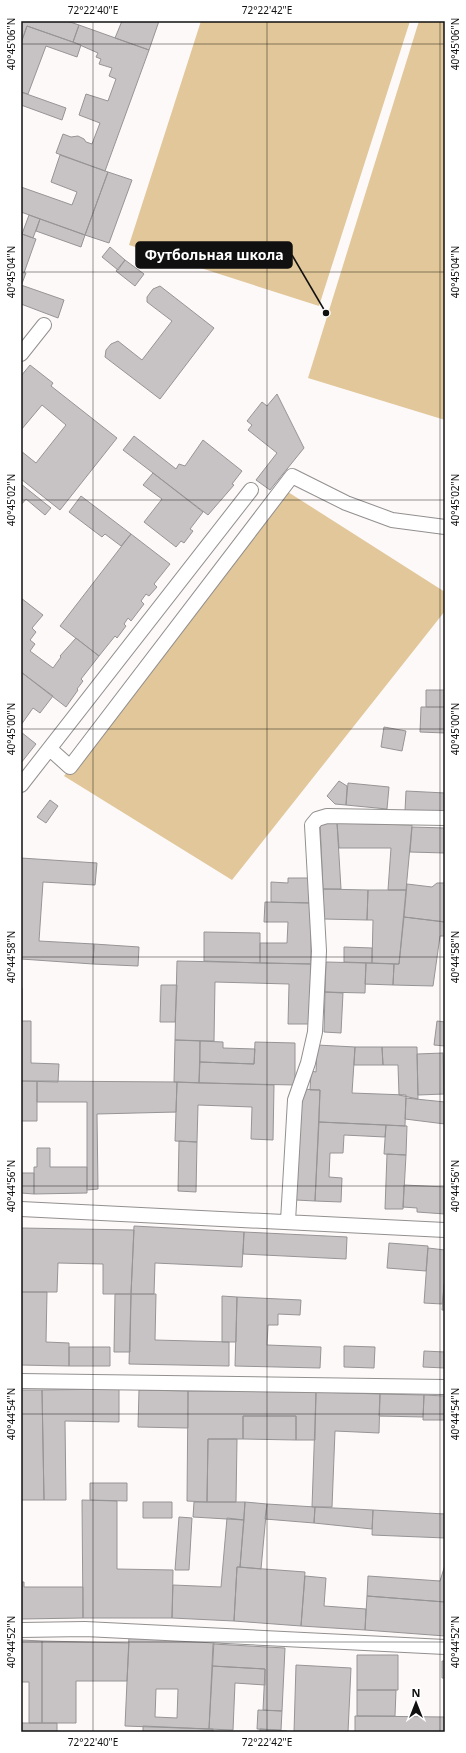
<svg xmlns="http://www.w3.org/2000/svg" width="466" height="1753" viewBox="0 0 466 1753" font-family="'Noto Sans',sans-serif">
<rect width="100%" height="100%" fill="#fdf9f9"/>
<path fill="#e1c799" d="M201 21H410L319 306 129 245Z
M419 21H445V420L308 378Z
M288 492 445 592V611L232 880 64 776Z"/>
<path fill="#c7c3c5" stroke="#979496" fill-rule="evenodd" d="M21 21H67L79 25 73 42 27 26 21 43Z
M122 21H159L149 50 115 38Z
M79 25 149 50 105 171 56 153 63 134 71 137 78 136 84 139 86 142 92 144 100 123 79 115 86 94 108 101 116 79 109 76 112 68 99 64 101 59 96 57 98 53 73 42Z
M27 26 81 45 77 57 46 46 28 94 21 92V43Z
M21 92 66 108 62 120 21 105Z
M60 155 108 172 85 235 21 212V187L72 205 77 192 51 182Z
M108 172 132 180 109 243 85 235Z
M29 215 40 219 33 238 22 234Z
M40 219 85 235 81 247 36 231Z
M22 234 36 239 24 273 21 272Z
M110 247 125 260 118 270 102 257Z
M125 260 144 274 135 286 116 271Z
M21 272 26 273 21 286Z
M21 285 64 300 58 318 21 304Z
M160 286 214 328 160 399 105 357 106 350 111 344 118 341 142 360 172 321 147 302V297L153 289Z
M30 365 53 383 51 386 117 438 60 510 21 479V451L36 463 66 425 42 405 21 430V376Z
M277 394 304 448 270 490 256 480 277 453 248 430 252 425 247 421 262 402 267 406Z
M134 436 176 469 179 464 185 466 203 440 242 471 232 484 234 485 208 515 123 450Z
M153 473 203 512 190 529 193 531 184 543 181 541 176 547 144 522 162 499 143 485Z
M21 484 51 508 45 515 26 499 21 505Z
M81 496 131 534 121 546 105 534 102 537 69 512Z
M131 534 170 564 154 584 157 587 149 596 146 594 141 601 144 604 131 621 128 618 124 624 126 626 117 638 115 636 99 656 60 626Z
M21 598 43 615 32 628 36 632 30 640 35 644 30 651 53 668 61 657 60 656 76 638 99 656 81 679 83 681 77 689 78 690 66 707 21 672Z
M21 672 53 696 40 713 33 708 21 725Z
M426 690H445V707H426Z
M421 707H445V733L420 732Z
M384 727 406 731 402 751 381 747Z
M21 732 36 744 21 763Z
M339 781 347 786 346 805 335 804 327 796Z
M348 783 389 787 387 809 346 805Z
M406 791 445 793V812L405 811Z
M50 800 58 806 46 823 37 817Z
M320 823H337L341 889H323Z
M337 823 412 825 406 890H388L391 848H339Z
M412 827 445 828V853L410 852Z
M21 858 97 863 95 885 43 882 39 941 94 944 93 964 21 959Z
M288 878H310L311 903 271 902V882L288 883Z
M437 883H445V922L404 917 407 884 432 887Z
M323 889 368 890 367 920 324 919Z
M368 890H406L399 964 372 963 373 920H367Z
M265 902 311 903V964L260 963V943H287L288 922H264Z
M404 917 445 922V936H440L433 986 393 985 394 964H399Z
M204 932 260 933V963L204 961Z
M94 944 139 947 138 966 93 964Z
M344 947 372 948V963L344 962Z
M177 961 311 964 309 1024H288L289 984 215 982 214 1041 175 1040Z
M326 962 366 963 365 993 325 992Z
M366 963 394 964 393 985 365 984Z
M161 985H177L175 1022H160Z
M21 988H22V1021H21Z
M325 992 343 993 341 1033 324 1032Z
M21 1021H31V1063L59 1064 58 1082 21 1081Z
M437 1021 445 1022V1046L434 1045Z
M175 1040 200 1041 199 1083 174 1082Z
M200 1041 223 1042V1048L255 1049 254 1064 200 1062Z
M255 1042 295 1043V1085L199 1083 200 1062 254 1064Z
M317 1045 355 1047 352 1093 406 1095 405 1126 319 1122 320 1090H310L311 1071 316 1072Z
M355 1047H382L383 1065H354Z
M382 1047H417L418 1099 399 1095 398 1065H383Z
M443 1053 444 1094 418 1095 417 1054Z
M21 1081H37V1121H21Z
M37 1081 177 1082 176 1112 97 1114 98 1189 87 1190V1102H37Z
M177 1082 274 1085 273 1140 251 1139 252 1107 198 1105 197 1142 175 1141Z
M302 1089 320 1090 315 1201 296 1200Z
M406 1098 445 1102V1124L405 1119Z
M319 1122 386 1125 385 1137 344 1135 343 1153H330L329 1177 342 1178 341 1202 315 1201Z
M386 1125 407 1126 406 1155 384 1154Z
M179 1141 197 1142 196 1192 178 1191Z
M37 1148H50V1167H87V1193L34 1194V1167H37Z
M387 1154 406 1155 403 1209H385Z
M21 1173H34V1194L21 1193Z
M404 1185 445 1187V1214L417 1212V1208L403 1207Z
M134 1226 244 1232 242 1267 155 1263 154 1294H131Z
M21 1228 134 1230 131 1294H103V1264L58 1263 57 1292H21Z
M244 1232 347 1237 346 1259 243 1254Z
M389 1243 428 1246 426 1271 387 1268Z
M428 1248 445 1250V1284L442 1304 424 1303Z
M444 1284H445V1310H442Z
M21 1292H47L46 1342 69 1343V1366L21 1365Z
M115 1294H131L130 1352H114Z
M131 1294H156L155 1340 229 1342V1366L129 1364Z
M222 1296 237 1297 236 1342H222Z
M237 1297 301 1300 300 1315 278 1314V1325H268L267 1345 321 1347 320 1368 235 1366Z
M344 1346 375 1347 374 1368 344 1367Z
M69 1347H110V1366H69Z
M424 1351 445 1352V1368L423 1367Z
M119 1389V1422L65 1421 66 1500H44L42 1390Z
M21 1390H42L44 1500H21Z
M139 1390 188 1391V1428L138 1427Z
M188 1391 316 1392 315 1440H296V1416H243V1439H208L207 1502 187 1501Z
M316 1392 380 1394 379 1433 335 1431 332 1507H312Z
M380 1394 424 1395 423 1417 379 1416Z
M424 1395 445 1396V1420H423Z
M243 1416H296V1440L243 1439Z
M208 1439H237L236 1502H207Z
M90 1483H127V1501L90 1500Z
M82 1500 117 1501V1569L173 1570 172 1618H83Z
M143 1502H172V1518H143Z
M194 1502H245L244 1520 193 1517Z
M245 1502 267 1504 261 1569 240 1567Z
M267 1504 315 1507 314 1523 265 1519Z
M315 1507 373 1510 372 1529 314 1523Z
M373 1510 445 1514V1538L372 1535Z
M179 1517 192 1518 189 1570H175Z
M227 1518 244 1520 240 1567H237L234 1621 172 1618 173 1585 221 1587Z
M445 1565V1602L367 1596 368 1576 440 1581Z
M237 1567 305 1572 301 1626 234 1621Z
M305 1576 326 1578 324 1606 366 1609 365 1630 301 1626Z
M21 1582H24V1587H83V1618L21 1619Z
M367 1596 445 1602V1636L365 1630Z
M129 1637 214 1641 209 1729 125 1726ZM156 1689H178L177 1718 155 1717Z
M21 1640 42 1641V1723H29V1682H21Z
M42 1641 129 1643 127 1681H76V1723H42Z
M213 1644 285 1648 282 1711 263 1710 265 1669 212 1666Z
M357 1655H398V1690H357Z
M442 1661H445V1678H442Z
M296 1665 351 1668 348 1732H294Z
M212 1666 265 1669V1685L235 1683 233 1730 209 1729Z
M357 1690H396L395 1716H357Z
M258 1710 282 1711 281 1730 257 1729Z
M355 1716 445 1717V1732H355Z
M21 1723H57V1732H21Z
M143 1726 209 1729H213V1732H143Z
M260 1729 287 1731V1732H260Z"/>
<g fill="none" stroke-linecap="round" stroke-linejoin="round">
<defs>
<path id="service" d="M21 354 44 325
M50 749 70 767 292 476 346 503 392 520 445 527
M21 785 251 490
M21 1209 445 1230
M288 1221 295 1100 308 1063 315 1032 319 951 312 825 317 819 327 816 445 818
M21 1381 445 1387
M21 1630 85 1629 445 1647"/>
</defs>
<use href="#service" stroke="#938f8f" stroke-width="16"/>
<use href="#service" stroke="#fff" stroke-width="14"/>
</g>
<path fill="none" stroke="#111010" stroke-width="1" stroke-opacity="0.45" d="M93 21V1732M267 21V1732M440 21V1732M21 44H445M21 272H445M21 500H445M21 729H445M21 957H445M21 1186H445M21 1414H445M21 1642H445"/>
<path fill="none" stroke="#111010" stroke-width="1.5" d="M326 313L292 255"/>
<circle fill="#111010" stroke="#fff" stroke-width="1.5" cx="326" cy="313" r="4"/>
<rect fill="#111010" stroke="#111010" stroke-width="1.5" x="136" y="242" width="156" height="26" rx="4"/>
<g font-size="14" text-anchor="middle" font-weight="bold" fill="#fff">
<text x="214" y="260">Футбольная школа</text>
</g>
<rect width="466" height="1753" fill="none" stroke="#ffffff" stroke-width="44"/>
<g transform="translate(416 1703)" stroke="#ffffff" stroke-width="3" paint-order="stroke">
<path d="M0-3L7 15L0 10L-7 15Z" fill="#111010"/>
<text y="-6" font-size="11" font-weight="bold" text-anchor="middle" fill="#111010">N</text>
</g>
<rect x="22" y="22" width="422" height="1709" fill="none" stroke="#111010" stroke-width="1.5"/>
<g font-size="10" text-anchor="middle" fill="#111010">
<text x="93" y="14">72°22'40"E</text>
<text x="267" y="14">72°22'42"E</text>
<text transform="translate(11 44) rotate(-90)" y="4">40°45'06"N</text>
<text transform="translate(455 44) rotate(-90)" y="4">40°45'06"N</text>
<text transform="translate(11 272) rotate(-90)" y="4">40°45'04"N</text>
<text transform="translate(455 272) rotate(-90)" y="4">40°45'04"N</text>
<text transform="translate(11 500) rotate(-90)" y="4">40°45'02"N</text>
<text transform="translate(455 500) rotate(-90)" y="4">40°45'02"N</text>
<text transform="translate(11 729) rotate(-90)" y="4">40°45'00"N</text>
<text transform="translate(455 729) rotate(-90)" y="4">40°45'00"N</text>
<text transform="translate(11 957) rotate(-90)" y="4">40°44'58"N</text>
<text transform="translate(455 957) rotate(-90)" y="4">40°44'58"N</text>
<text transform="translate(11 1186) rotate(-90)" y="4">40°44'56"N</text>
<text transform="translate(455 1186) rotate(-90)" y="4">40°44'56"N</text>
<text transform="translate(11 1414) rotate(-90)" y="4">40°44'54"N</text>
<text transform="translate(455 1414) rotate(-90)" y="4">40°44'54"N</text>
<text transform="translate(11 1642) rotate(-90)" y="4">40°44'52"N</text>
<text transform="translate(455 1642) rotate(-90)" y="4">40°44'52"N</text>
<text x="93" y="1746">72°22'40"E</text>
<text x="267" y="1746">72°22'42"E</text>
</g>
</svg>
